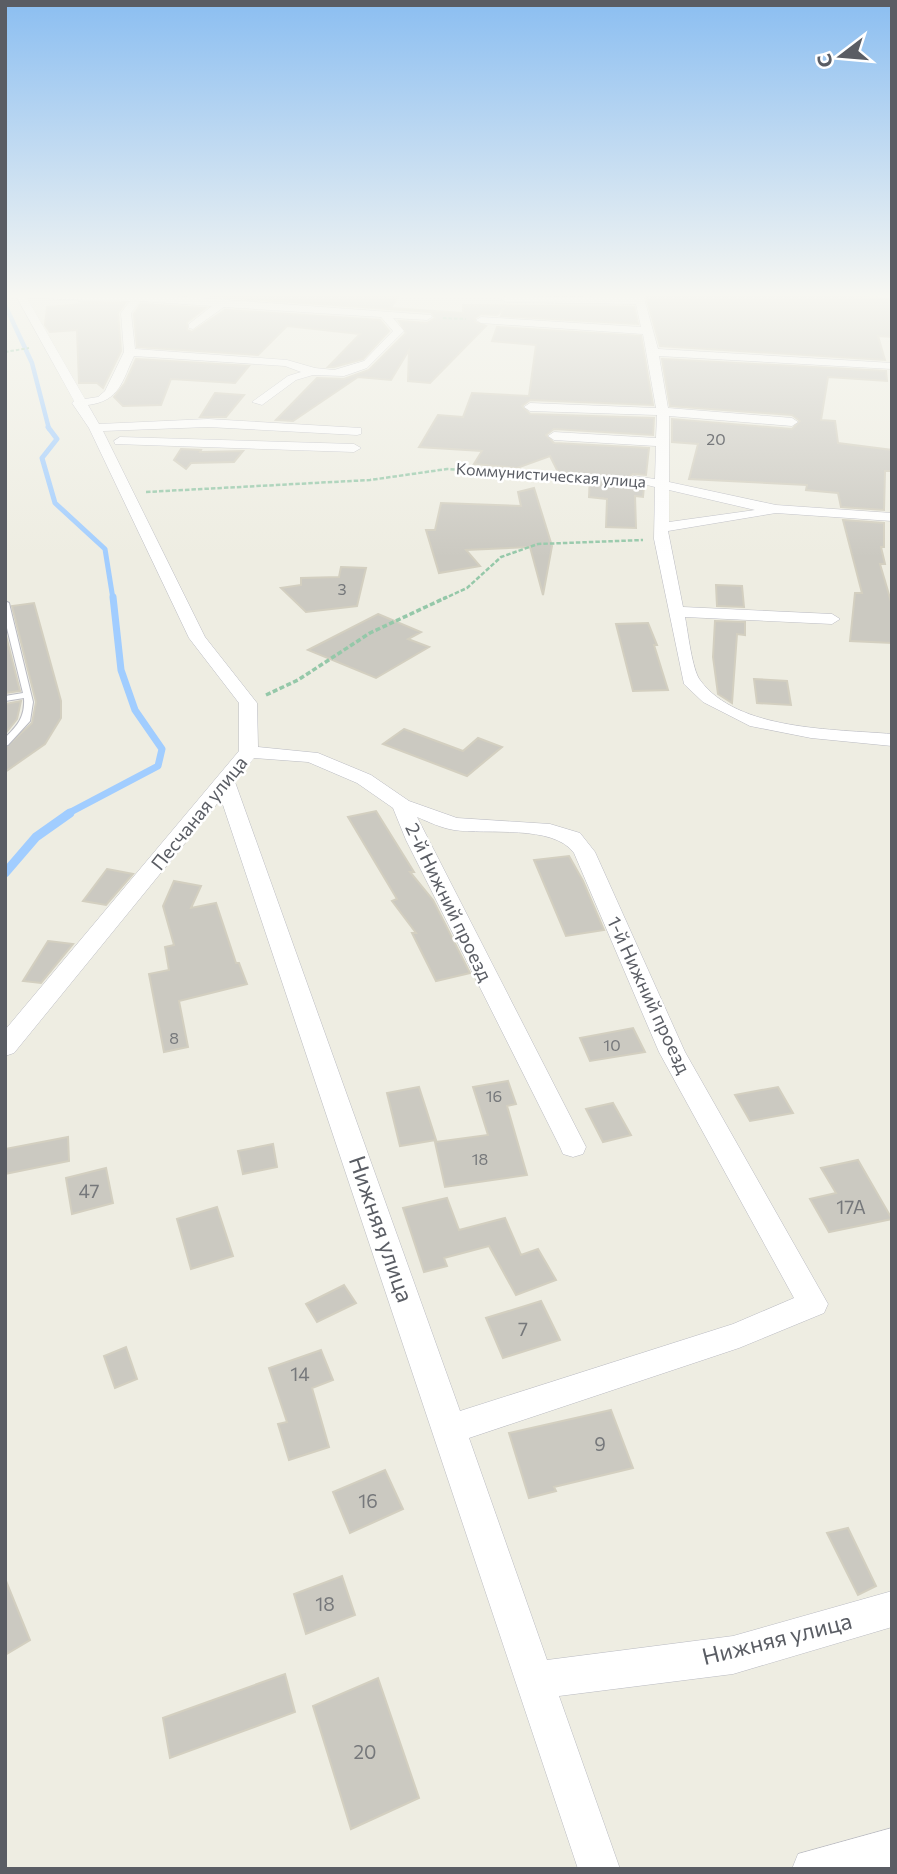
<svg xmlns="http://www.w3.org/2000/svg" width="897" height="1874" viewBox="0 0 897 1874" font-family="Commissioner,sans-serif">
<rect width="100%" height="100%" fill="#eeede2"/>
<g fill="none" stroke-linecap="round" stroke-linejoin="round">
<path stroke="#a1cdff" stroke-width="4.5" d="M5 305 32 363 49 429"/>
<path stroke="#a1cdff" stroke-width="5" d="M48 427 57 439 42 458 55 503 105 549 113 599"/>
<path stroke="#a1cdff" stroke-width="7" d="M67 814 158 766 162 749 135 710 121 670 113 597"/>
<path stroke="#a1cdff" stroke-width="9" d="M5 873 36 837 70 813"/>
</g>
<path fill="#cbc9c1" stroke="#d3cfc0" stroke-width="2" d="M267 294 398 297 391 308 463 313V305L634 307 638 324 501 316 504 308 497 315 481 314 475 318V322L486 326 430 383 408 381 409 350 391 380 358 377 293 421 276 420 317 378 344 379 369 370 406 333 399 321 427 323 435 318 431 312 209 296 264 297Z
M658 294H825L892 299V337L878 336 885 360 660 346 646 296Z
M81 302 125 303 118 313 121 351 103 388 97 383H79L77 330 50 332 45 325 47 307 84 304Z
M141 304 205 308 187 322V330L192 332 225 310 380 320 389 331 363 359 334 367H328L360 334 287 326 258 355 137 347 134 314Z
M497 327 641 336 653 405 530 400 522 406 530 414 654 418 653 435 554 429 546 435 554 443 649 448 646 475 633 474 624 479 644 487 643 497 635 496 636 528 606 527 607 499 589 497 590 475 558 472 550 456 517 468 474 464 482 451 419 447 438 415 463 417 472 393 529 396 536 345 492 341Z
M136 359 249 366 235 383 171 379 161 405 123 406 114 397 125 383Z
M662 359 886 371 887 381 828 377 821 420 835 421 838 443 892 450V471H885L884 510 841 507 838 493 806 490 807 485 689 479 698 444 672 442V419L792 429 800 421 792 415 670 406Z
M215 393 244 395 226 417H200Z
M181 449 201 450 200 452 243 451 234 462 191 463 186 469 174 460Z
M534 488 552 546 543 595 530 547 466 550 480 566 439 573 426 530H435L441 503 521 506 518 492Z
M843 520 884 523V547H881L885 564H880L892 605V643L850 641 855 593H862Z
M341 567 366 568 357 606 306 612 281 588 301 585V578L339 577Z
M716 585 742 586 744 607 717 606Z
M34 603 61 701V718L45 744 5 772V748L32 723 36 702 12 606Z
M378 614 421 632 408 639 429 647 376 678 308 650Z
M715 621 745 622V635L737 634 732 703 718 694 713 657Z
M648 623 657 645H654L668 690 633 691 616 624Z
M5 632 20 691 5 693Z
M754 679 787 681 791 705 757 703Z
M21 701 17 719 5 734V704Z
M404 729 463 751 478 738 502 747 467 776 383 744Z
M376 811 414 872H410L433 900 470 973 436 981 412 933H416L392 901 397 899 348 817Z
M569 856 583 881 604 930 566 936 534 860Z
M107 869 133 874 106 905 83 901Z
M174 881 201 886 191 908 216 903 236 963H239L247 984 179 1001 188 1047 164 1052 149 974 169 970 165 947 174 945 163 906Z
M48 941 73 944 41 983 23 981Z
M633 1028 645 1052 590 1061 580 1038Z
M508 1081 516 1104 507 1106 527 1175 445 1187 435 1142 488 1135 473 1087Z
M419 1087 436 1140 400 1146 387 1093Z
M778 1087 793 1113 750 1121 735 1095Z
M613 1103 631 1135 603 1142 586 1109Z
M68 1137 69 1161 5 1174V1149Z
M273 1144 277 1167 243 1174 238 1151Z
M858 1160 892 1219 829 1232 810 1199 836 1193 821 1168Z
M106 1168 113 1203 72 1214 66 1178Z
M447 1198 459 1230 505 1218 521 1255 538 1249 556 1280 516 1295 489 1246 444 1258 447 1266 424 1272 403 1208Z
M217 1207 233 1256 191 1269 177 1219Z
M344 1285 356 1303 317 1322 306 1304Z
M541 1301 560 1340 503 1358 486 1318Z
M126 1347 137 1379 115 1388 104 1356Z
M321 1350 333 1380 312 1388 329 1447 289 1460 278 1424 287 1422 269 1368Z
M611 1410 633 1468 554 1487 556 1491 529 1498 509 1433Z
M385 1470 403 1509 350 1533 333 1492Z
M848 1528 876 1586 858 1595 827 1533Z
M342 1576 355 1615 306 1634 294 1594Z
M6 1581 30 1640 5 1655V1582Z
M285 1674 295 1712 170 1758 163 1718Z
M378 1678 419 1798 351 1829 313 1706Z"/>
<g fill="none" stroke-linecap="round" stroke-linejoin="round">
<defs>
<path id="lane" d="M5 601 9 603 33 702 30 721 8 745 5 746V738C18 725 25 717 24 698L5 701V696L23 693 5 620Z"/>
<path id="street" d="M15 294H146L431 315 432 317 427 320 393 318 404 331 367 368 344 376 313 375 296 380 262 405 252 402 288 376 301 372 285 366 134 356C122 381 120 401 88 405L99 424 208 419 361 428V434L357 435 208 427 103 431 205 637 257 703 258 747 318 753 371 775 409 801 457 818 550 824 580 833 595 852 685 1052 828 1304 824 1313 739 1348 469 1438 547 1660 733 1636 892 1591V1627L733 1674 559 1696 620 1869H578L221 799 14 1053 5 1056V1030L239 751V703L189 638 89 428 72 403 74 401ZM27 298 130 301 121 313 124 352 105 391 98 397 85 399ZM140 301 212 306 189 324V328L193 329 224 307 381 317 393 331 364 361 334 370 315 368 287 360 135 349 131 313ZM254 758 308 762 357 783 393 808 406 840 560 1147 563 1154 573 1157 583 1154 586 1147 417 817C429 822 441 828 454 830 487 835 553 824 574 853L659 1052 794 1298 733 1324 460 1411 235 782Z
M633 294H643L658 349 892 363V369L659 356 668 408 792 418 798 422 792 426 669 416V482L776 505 892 513V521L776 513 668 531 683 607 832 614 840 619 832 624 685 617C688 632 692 669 700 680 737 731 835 729 892 734V746L811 738 750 726 703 702 684 684 654 539 655 487 627 480 634 476 655 479 656 446 554 440 548 436 554 432 656 438 657 415 530 411 524 407 530 403 656 408 643 334 481 323 476 320 481 317 641 327 636 304 506 302 501 299 506 296 634 298ZM669 490 755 510 669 522Z
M120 437 354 444 361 448 354 452 115 444 114 441Z
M892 1828V1869H792L798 1854Z"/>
</defs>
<use href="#lane" stroke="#babbc2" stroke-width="2"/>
<use href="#street" stroke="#babbc2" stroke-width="1"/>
<path stroke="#95c8a9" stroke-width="2" stroke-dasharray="3.5 2" stroke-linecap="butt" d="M443 318 466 319
M5 352 29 348"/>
<path stroke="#95c8a9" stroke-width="2.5" stroke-dasharray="4.5 2" stroke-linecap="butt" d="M146 492 370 480 447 469 615 478
M443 599 467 588 501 557 538 544 643 540"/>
<path stroke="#95c8a9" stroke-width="3.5" stroke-dasharray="5 2.5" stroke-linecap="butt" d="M266 695 298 680 370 633 447 597"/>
<use href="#lane" fill="#fff" fill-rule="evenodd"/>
<use href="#street" fill="#fff" fill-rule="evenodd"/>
</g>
<linearGradient id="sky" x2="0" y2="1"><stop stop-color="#8bbef1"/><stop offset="0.53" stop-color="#f7f7f2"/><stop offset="1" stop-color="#f7f7f2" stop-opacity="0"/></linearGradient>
<rect width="897" height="557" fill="url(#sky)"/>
<g text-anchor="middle" stroke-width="5" stroke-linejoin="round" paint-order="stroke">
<g font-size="16" fill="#76787b">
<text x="716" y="445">20</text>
<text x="342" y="595">3</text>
<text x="174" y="1044">8</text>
<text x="612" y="1051">10</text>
<text x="494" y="1102">16</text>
<text x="480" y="1165">18</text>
</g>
<g font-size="16" fill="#5a5d64" stroke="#fff">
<text transform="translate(551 475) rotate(4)" y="6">Коммунистическая улица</text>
</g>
<g font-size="19" fill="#5a5d64" stroke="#fff">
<text transform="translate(199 813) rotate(-51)" y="7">Песчаная улица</text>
<text transform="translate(449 902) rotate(64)" y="7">2-й Нижний проезд</text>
<text transform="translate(649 995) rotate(65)" y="7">1-й Нижний проезд</text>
</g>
<g font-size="19" fill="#76787b">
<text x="89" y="1198">47</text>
<text x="851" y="1214">17А</text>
<text x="523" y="1336">7</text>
<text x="300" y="1381">14</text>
<text x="600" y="1451">9</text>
<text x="368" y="1508">16</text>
<text x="325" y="1611">18</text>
<text x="365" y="1759">20</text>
</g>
<g font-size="23" fill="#5a5d64" stroke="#fff">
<text transform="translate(381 1229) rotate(71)" y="8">Нижняя улица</text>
<text transform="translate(777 1639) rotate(-14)" y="8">Нижняя улица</text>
</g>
</g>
<rect width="897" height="1874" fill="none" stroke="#5a5d64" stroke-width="14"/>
<g transform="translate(841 56) rotate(254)" stroke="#ffffff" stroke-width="5" paint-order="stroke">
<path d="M0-5L12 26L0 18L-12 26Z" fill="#5a5d64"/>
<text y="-10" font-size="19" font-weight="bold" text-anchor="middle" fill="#5a5d64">С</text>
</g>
</svg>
